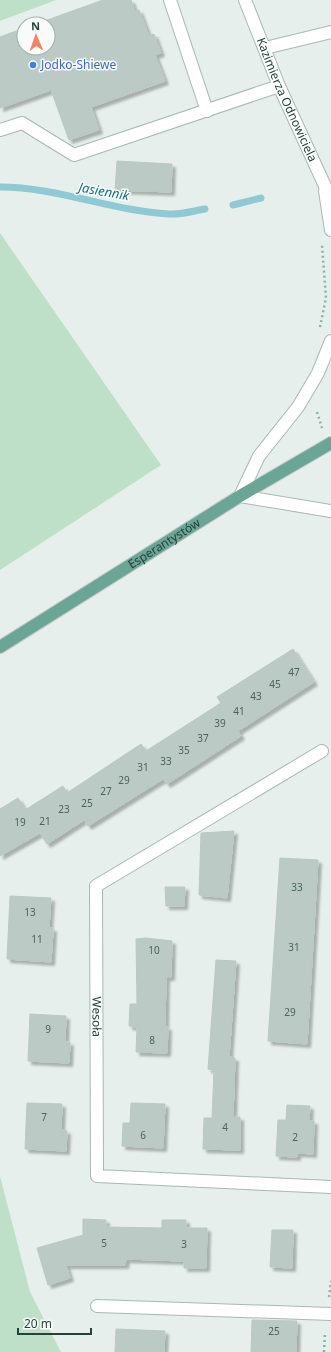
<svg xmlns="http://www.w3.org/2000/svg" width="331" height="1352" viewBox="0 0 331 1352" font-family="'Noto Sans',sans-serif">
<defs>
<filter id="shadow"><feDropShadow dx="3.5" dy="3.5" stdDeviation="1" flood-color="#0004"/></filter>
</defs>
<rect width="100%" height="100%" fill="#e6efeb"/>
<path fill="#bfe0c8" d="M0 0H56L0 21Z
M0 233 161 465 0 570Z
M0 1176 30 1292 61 1352H0Z"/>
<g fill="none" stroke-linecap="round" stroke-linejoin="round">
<path stroke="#8ec9d4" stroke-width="7" d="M0 187C57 187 112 211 169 214 180 215 193 211 205 209
M233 205 261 198"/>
</g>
<path fill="#bbcac4" stroke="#b8c9c2" filter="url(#shadow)" d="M103 0H131L135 11 139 10 149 36 154 34 161 53 155 55 165 81 91 107 99 130 69 140 51 90 0 108V37L24 28V48H48V24H36Z
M117 161 172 164 171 192 115 190Z
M293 649 314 682 238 731 241 736 167 784 163 779 88 826 84 820 47 844 40 833 0 856V809L18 798 25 810 63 786 67 793 141 744 146 751 221 703 217 697Z
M234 831 227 898 199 895 201 833Z
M280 858 318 860 307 1044 268 1041Z
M165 887H185L184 906H166Z
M10 896 51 898 49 928H53V931L51 962 7 959Z
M146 938 172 941 171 977H166L165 1027H168L167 1053 136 1052 137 1027 129 1026 130 1004H137L136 939Z
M216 960 236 961 229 1057 235 1058 233 1117H240V1150L203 1149 204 1118H212L214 1070 208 1069Z
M30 1014 66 1016 65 1042H70L69 1063 28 1061Z
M27 1103 62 1104 61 1130 67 1131 66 1151 25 1149Z
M131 1103 165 1104 163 1148 122 1146 123 1123H130Z
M287 1105 310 1106 309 1121H314L313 1154 297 1153V1157L276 1156 278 1120H286Z
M83 1219 106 1220V1227L162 1228V1220H186V1228H207L206 1268H184V1261L126 1259 125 1265H66L70 1278 48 1285 37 1248 83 1235Z
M272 1230H293L292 1268 270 1267Z
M252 1320 297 1321 296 1352H251Z
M116 1329 165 1331 164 1352H115Z"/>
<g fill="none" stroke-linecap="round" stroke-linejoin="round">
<defs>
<g id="minor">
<path d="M170 0 207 111"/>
<path id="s1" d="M245 0 279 86 331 199"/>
<path d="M265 48 331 32"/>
<path d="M0 130 22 123 74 155 279 86"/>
<path d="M325 191 331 230"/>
<path d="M331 341 318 373 298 407 259 456 240 496 331 511"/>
<path id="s2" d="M322 751 96 886 97 1176 331 1187"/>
<path d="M97 1306 331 1314"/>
</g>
<g id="major">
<path id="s3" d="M0 647 240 496 331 443"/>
</g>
</defs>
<use href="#minor" stroke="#a8b8b2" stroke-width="14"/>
<use href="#major" stroke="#c2cac8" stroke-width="14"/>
<path stroke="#86b3a5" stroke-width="2.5" stroke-dasharray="2 3" stroke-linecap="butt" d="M320 327 326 298 322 245
M317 412 322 428
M329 1297 331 1281
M324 1352 325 1332"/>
<use href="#minor" stroke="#fff" stroke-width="12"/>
<use href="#major" stroke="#6aa596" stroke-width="12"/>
</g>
<circle fill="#3f7fe0" stroke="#f7fbf9" stroke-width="1.5" cx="33" cy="65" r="4"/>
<g text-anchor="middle" stroke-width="3" stroke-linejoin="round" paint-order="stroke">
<g font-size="10" fill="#4a645c">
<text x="294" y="676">47</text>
<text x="275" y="688">45</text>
<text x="256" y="700">43</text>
<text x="239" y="715">41</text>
<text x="220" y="727">39</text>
<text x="203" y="742">37</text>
<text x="184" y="754">35</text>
<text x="166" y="765">33</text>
<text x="143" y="771">31</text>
<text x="124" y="784">29</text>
<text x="106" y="795">27</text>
<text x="87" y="807">25</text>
<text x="64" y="813">23</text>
<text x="45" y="825">21</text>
<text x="20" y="826">19</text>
<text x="297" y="891">33</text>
<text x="30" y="916">13</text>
<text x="37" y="943">11</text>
<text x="294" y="951">31</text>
<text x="154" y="954">10</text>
<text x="290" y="1016">29</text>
<text x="48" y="1033">9</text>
<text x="152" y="1044">8</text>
<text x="44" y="1121">7</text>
<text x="225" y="1131">4</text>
<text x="143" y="1139">6</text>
<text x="295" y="1141">2</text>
<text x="104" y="1247">5</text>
<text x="184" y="1248">3</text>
<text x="274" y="1335">25</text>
</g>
<g font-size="12" fill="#366cbe" stroke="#f7fbf9" text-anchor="start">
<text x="41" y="69">Jodko-Shiewe</text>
</g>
<g font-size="12" fill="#24423a" stroke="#f7fbf9">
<text dy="4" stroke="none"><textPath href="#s1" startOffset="108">Kazimierza Odnowiciela</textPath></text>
<text dy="4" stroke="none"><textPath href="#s3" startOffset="194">Esperantystów</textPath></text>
<text dy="4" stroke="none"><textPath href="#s2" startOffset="394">Wesoła</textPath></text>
</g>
<g font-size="13" font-style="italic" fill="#1c6f80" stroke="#f7fbf9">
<text transform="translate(104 191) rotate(10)" y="5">Jasiennik</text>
</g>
</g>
<g transform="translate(36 36) rotate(358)"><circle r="19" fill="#f7fbf9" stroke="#a3b1ad"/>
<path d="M0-3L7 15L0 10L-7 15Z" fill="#f4845f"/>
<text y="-6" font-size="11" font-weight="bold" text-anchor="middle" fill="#24423a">N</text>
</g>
<path d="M18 1328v6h73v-6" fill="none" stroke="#24423a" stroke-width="2"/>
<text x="24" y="1328" font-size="12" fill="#24423a" stroke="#f7fbf9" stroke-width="3" paint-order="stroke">20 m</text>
</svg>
